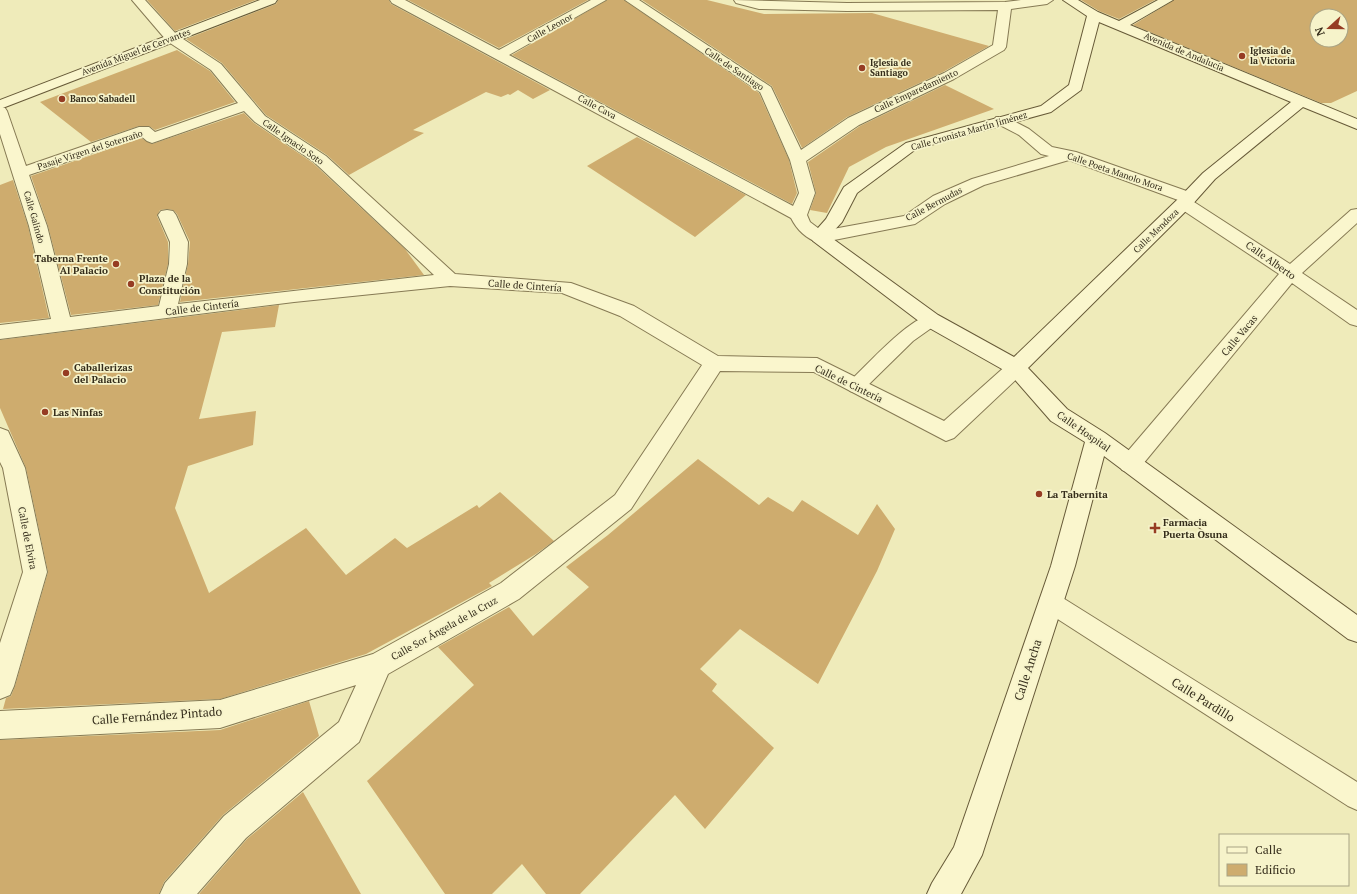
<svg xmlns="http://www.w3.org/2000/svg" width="1357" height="894" viewBox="0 0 1357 894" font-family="'PT Serif',serif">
<rect width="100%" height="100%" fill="#efebba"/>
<path fill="#ceac6e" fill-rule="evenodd" d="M147 0H256L175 31Z
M278 0H389L391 4 550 90 533 99 518 90 510 95 508 94 501 97 486 92 413 130 424 133 349 175 327 155 266 115 222 63 186 39 276 4Z
M408 0H588L499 48Z
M607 0H624L759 93 789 160 797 193 792 204 512 55Z
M642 0H707L764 14 872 13 989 46 943 72 847 117 802 148 772 86Z
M1081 0H1155L1119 19 1099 11Z
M1174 0H1357V91L1331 103H1321L1133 25ZM1317 16H1341V40H1317Z
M177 50 210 71 235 102 155 130 149 126H139L91 142 40 102Z
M945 85 994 109 886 147 849 167 827 213 810 210 816 193 808 162 860 126Z
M244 113 254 123 313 163 405 249 424 275 180 302 188 264 190 242 177 214 173 210 167 209 160 210 157 216 168 242V264L158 305 71 315 48 226 31 176 141 138 152 144Z
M637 137 746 195 695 237 587 166Z
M13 180 28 226 49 318 0 323V185Z
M279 305 275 327 222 332 199 419 256 411 253 445 188 466 175 508 209 593 306 528 346 575 395 538 407 548 477 505 479 508 500 492 554 541 536 554 489 583 492 586 366 654 220 699 3 709 6 698 11 696 15 686 48 572 26 468 0 408V340Z
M698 459 759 505 768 497 793 512 802 500 858 535 877 504 895 529 877 571 818 684 740 629 700 669 717 684 712 691 774 748 705 829 675 795 580 894H546L522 864 492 894H445L367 781 474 685 438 647 509 607 533 636 589 587 566 567 608 535Z
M309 701 319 736 223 815 164 882 159 894H0V740L220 730Z
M303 792 361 894H199L247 839Z"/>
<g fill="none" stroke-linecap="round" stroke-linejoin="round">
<defs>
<path id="lane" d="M931 314 937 316 939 320 937 324 913 341 862 391 856 393 850 391 847 386 850 381C870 362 905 322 931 314Z
M1050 592 1058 595 1357 782V810L1348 806 1042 609 1039 602 1042 595Z"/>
<path id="street" d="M132 0H145L177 35 221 64 265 116 326 156 455 274 571 283 634 306 718 356 817 358 944 421 1009 363 1016 361 1023 363 1026 368 1023 373 954 438 946 441 814 372 720 371 631 509 519 599 388 674 359 742 246 838 197 894H160L165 883 224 816 339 722 356 685 220 728 0 739V711L220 700 373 654 501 583 615 495 702 365 620 316 562 293 450 286 294 302 0 339V325L51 319 29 226 0 134V107L5 108 7 111 26 166 139 127H149L155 132 238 103 211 70 167 41ZM244 111 255 122 314 162 434 275 178 304 187 264 188 242 176 215 173 211 167 210 161 211 158 215 170 242 169 264 159 306 70 317 47 226 29 175 141 136 147 141 152 143Z
M390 0H405L499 50 591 0H606L509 55 793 206 799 193 790 160 760 92 625 0H639L771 87 801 150 848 118 944 73 993 45 998 10 847 11 759 9 736 3 734 0 847 3 1005 2 1021 0H1053L1047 4 1011 9 1006 47 1004 50 954 79 859 125 806 161 815 193 807 215 810 222 822 231 904 216 933 196 972 179 1049 156 1041 154 1019 135 996 123 994 120 996 117H1006L1029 129 1052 147 1076 152 1195 194 1197 198 1194 202 1290 264 1351 210 1357 209V223L1302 273 1357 310V326L1350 324 1292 283 1138 470 1130 473 1122 470 1119 464 1122 458 1279 274 1178 207 1176 203 1178 200 1069 160 984 185 945 204 915 224 819 243C807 239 797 230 791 218L392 3Z
M0 428 8 431 25 468 47 572 14 686 10 695 0 699V643L23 572 3 468 0 462Z"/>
<path id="secondary" d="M260 0H277L275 3 0 109V100Z
M1063 0H1078L1098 12 1119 21 1158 0H1173L1130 25 1357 119V129L1303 107 1215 179 1190 207 1028 368 1067 409 1105 433 1357 615V642L1348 639 1104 456 1075 566 982 855 961 894H927L932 883 954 847 1051 566 1085 442 1051 421 1009 373 924 325 813 241 810 237 826 219 844 187 906 143 1041 106 1069 85 1087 16ZM1099 22 1291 102 1203 173 1178 199 1014 357 938 315 829 236 842 222 857 193 916 149 1051 112 1081 90Z"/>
</defs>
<use href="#lane" stroke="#867a54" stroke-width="2"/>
<use href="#street" stroke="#867a54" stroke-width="2"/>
<use href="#secondary" stroke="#675a38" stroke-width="2"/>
<use href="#lane" fill="#faf6cd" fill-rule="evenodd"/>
<use href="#street" fill="#faf6cd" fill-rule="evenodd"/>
<use href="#secondary" fill="#faf6cd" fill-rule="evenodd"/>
</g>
<g fill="#963c23" stroke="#f6f3ca" stroke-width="1.5">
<circle cx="1242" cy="56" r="4"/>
<circle cx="862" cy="68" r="4"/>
<circle cx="62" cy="99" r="4"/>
<circle cx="116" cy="264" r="4"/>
<circle cx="131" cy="284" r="4"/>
<circle cx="66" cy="373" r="4"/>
<circle cx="45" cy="412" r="4"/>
<circle cx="1039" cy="494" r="4"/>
<path d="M1153 522h4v4h4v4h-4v4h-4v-4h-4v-4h4z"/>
</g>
<g text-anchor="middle" stroke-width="3.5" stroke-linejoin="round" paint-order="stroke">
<g font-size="9" fill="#342c1a" stroke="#f6f3ca">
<text transform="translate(550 28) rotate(-29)" y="3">Calle Leonor</text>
<text transform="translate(136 52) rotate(-21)" y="3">Avenida Miguel de Cervantes</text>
<text transform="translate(1184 52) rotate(23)" y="3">Avenida de Andalucía</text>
<text transform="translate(734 69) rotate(34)" y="3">Calle de Santiago</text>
<text transform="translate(916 91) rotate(-25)" y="3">Calle Emparedamiento</text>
<text transform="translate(597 107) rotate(28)" y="3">Calle Cava</text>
<text transform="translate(969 131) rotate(-16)" y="3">Calle Cronista Martín Jiménez</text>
<text transform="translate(293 142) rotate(35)" y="3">Calle Ignacio Soto</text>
<text transform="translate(90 150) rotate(-18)" y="3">Pasaje Virgen del Soterraño</text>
<text transform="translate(1115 172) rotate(19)" y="3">Calle Poeta Manolo Mora</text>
<text transform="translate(934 204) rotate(-28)" y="3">Calle Bermudas</text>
<text transform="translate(34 217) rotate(74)" y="3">Calle Galindo</text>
<text transform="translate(1156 231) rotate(-44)" y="3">Calle Mendoza</text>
</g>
<g font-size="9" font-weight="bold" fill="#342c1a" stroke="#f6f3ca" text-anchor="start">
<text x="1250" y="54">Iglesia de<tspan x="1250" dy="10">la Victoria</tspan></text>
<text x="870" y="66">Iglesia de<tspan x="870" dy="10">Santiago</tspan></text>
<text x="70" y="102">Banco Sabadell</text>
</g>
<g font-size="10" font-weight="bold" fill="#342c1a" stroke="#f6f3ca" text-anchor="start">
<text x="108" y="262" text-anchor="end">Taberna Frente<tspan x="108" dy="12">Al Palacio</tspan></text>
<text x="139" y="282">Plaza de la<tspan x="139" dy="12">Constitución</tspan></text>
<text x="74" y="371">Caballerizas<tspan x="74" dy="12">del Palacio</tspan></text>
<text x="53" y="416">Las Ninfas</text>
<text x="1047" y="498">La Tabernita</text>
<text x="1163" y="526">Farmacia<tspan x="1163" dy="12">Puerta Osuna</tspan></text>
</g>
<g font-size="10" fill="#342c1a" stroke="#f6f3ca">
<text transform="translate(1271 260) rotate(35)" y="4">Calle Alberto</text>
<text transform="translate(525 285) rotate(4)" y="4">Calle de Cintería</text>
<text transform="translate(202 307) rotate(-7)" y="4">Calle de Cintería</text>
<text transform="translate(1239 335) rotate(-50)" y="4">Calle Vacas</text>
<text transform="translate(849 383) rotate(26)" y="4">Calle de Cintería</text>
<text transform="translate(1084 431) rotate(35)" y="4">Calle Hospital</text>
<text transform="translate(28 538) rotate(79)" y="4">Calle de Elvira</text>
<text transform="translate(444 628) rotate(-29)" y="4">Calle Sor Ángela de la Cruz</text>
</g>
<g font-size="12" fill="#342c1a" stroke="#f6f3ca">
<text transform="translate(1028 670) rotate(-72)" y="4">Calle Ancha</text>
<text transform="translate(1203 700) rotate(32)" y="4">Calle Pardillo</text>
<text transform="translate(157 716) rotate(-4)" y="4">Calle Fernández Pintado</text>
</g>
</g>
<rect x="1219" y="834" width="130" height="52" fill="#f6f3ca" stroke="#a8a384"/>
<rect x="1227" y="847" width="20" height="6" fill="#faf6cd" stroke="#a8a384"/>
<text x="1255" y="854" font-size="12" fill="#342c1a">Calle</text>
<rect x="1227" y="864" width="20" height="12" fill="#ceac6e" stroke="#a8a384"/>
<text x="1255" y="874" font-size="12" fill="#342c1a">Edificio</text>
<g transform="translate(1329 28) rotate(249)"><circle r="19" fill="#f6f3ca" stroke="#a8a384"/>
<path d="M0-3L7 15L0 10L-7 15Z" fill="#963c23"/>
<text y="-6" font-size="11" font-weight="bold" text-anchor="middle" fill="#342c1a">N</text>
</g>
</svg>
